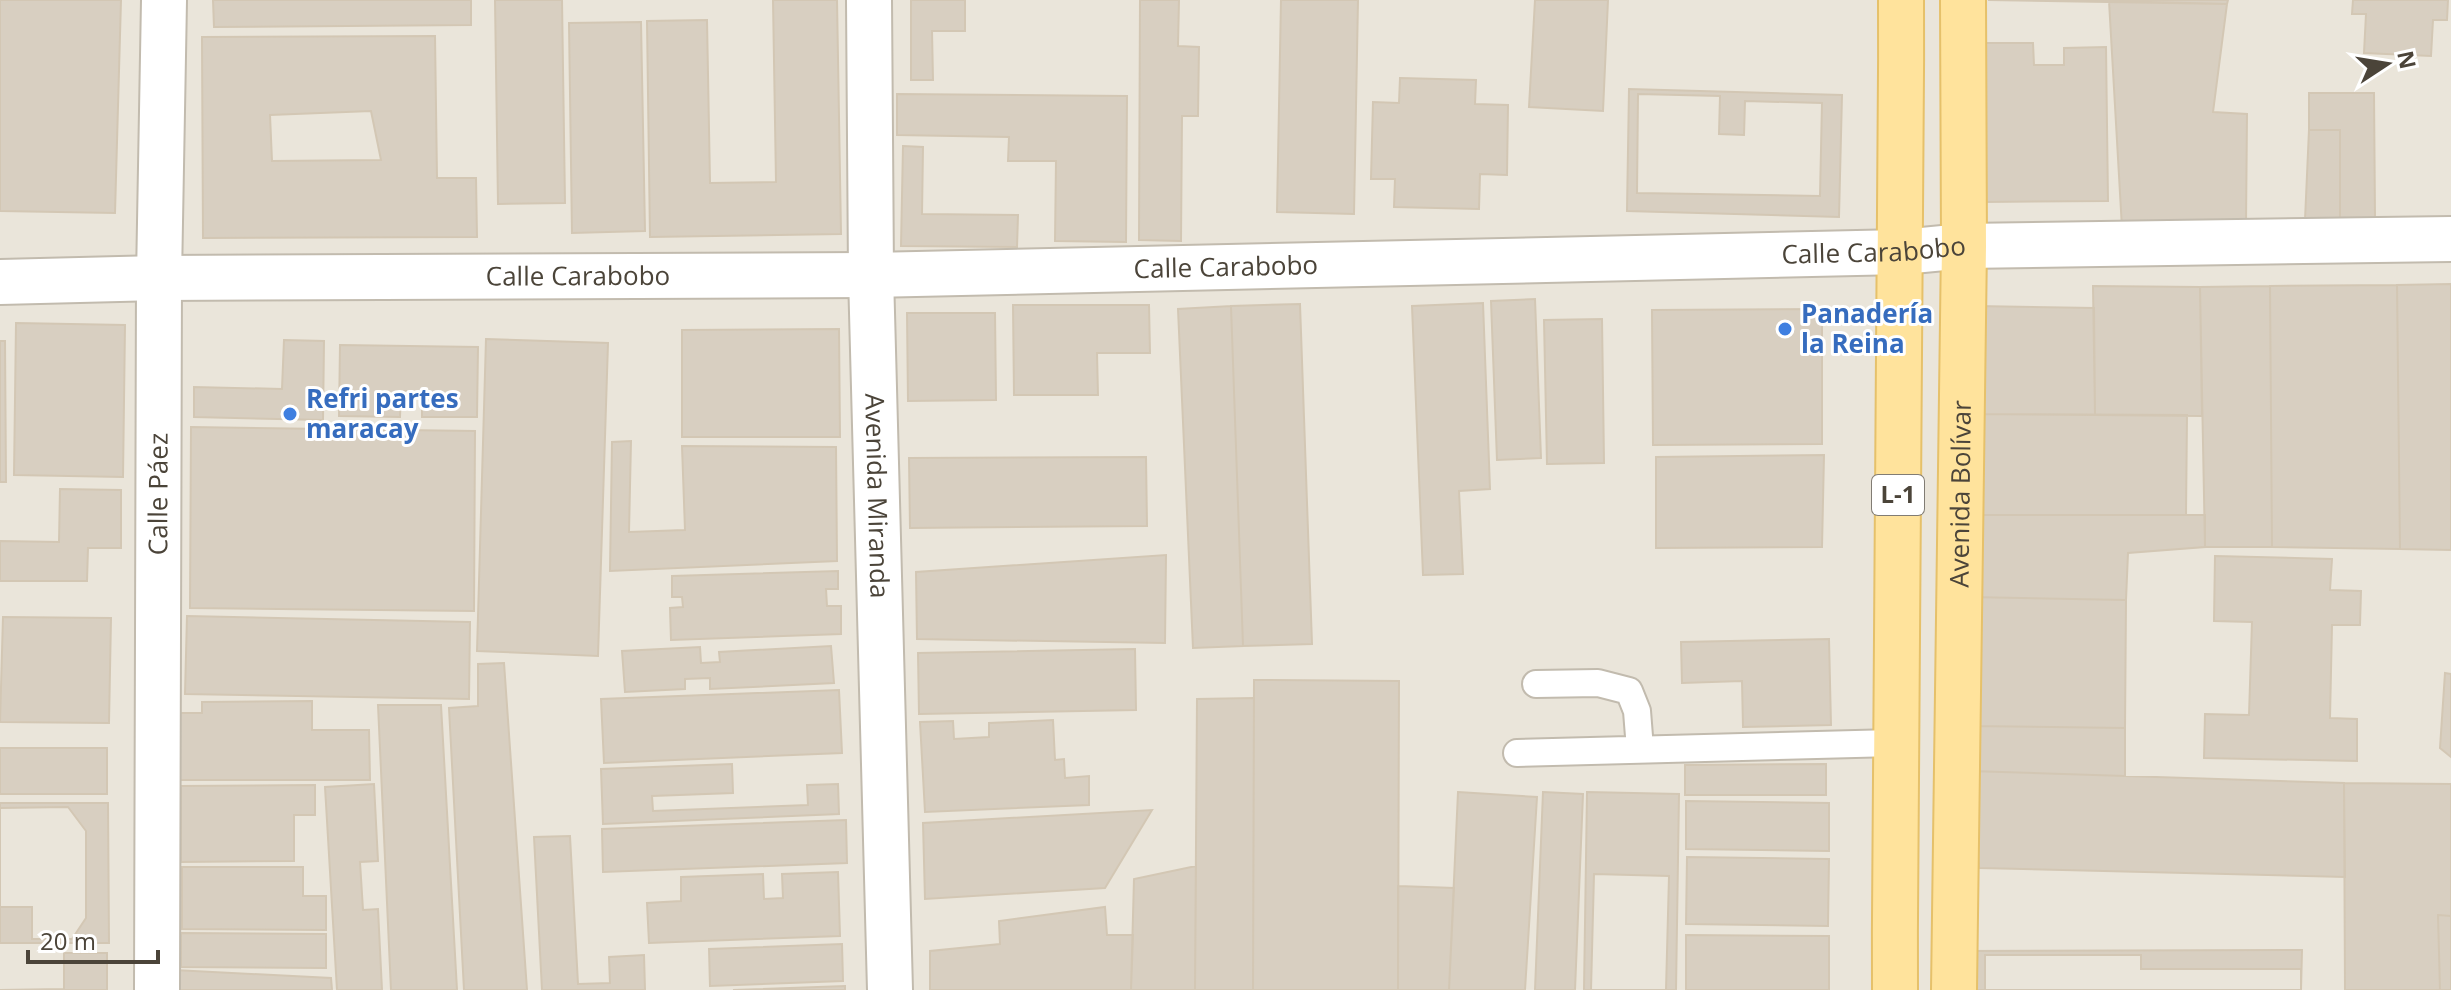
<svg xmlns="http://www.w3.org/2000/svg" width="2451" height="990" viewBox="0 0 2451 990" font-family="'Open Sans',sans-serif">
<rect width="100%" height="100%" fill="#f6f3ec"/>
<path fill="#eae5da" d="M0 0H2451V990H0Z"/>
<path fill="#d8cfc1" stroke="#d3c7b4" stroke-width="2" fill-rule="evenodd" d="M0 0H121L115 213 0 211Z
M213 0H471V25L214 27Z
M495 0H562L565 203 498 204Z
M773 0H837L841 234 650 237 647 21 707 20 710 183 776 182Z
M911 0H965V31H932L933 80H911Z
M1140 0H1179L1178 46 1199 47 1198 116H1182L1181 241 1139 240Z
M1281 0H1358L1354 214 1277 212Z
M1535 0H1608L1603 111 1529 107Z
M1988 0H2228L2227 4Z
M2353 0H2448L2447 20H2433L2431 56 2364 53 2366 14H2352Z
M2109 1 2227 4 2213 112 2247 114 2246 225 2122 228Z
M641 22 645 231 572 233 569 23Z
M435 36 437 178H476L477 237 203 238 202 37ZM371 111 381 160 272 161 270 115Z
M1981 43H2033L2034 65H2064V48L2106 47 2108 201 1984 202Z
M1400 78 1476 80 1475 104 1508 105 1507 175 1480 174 1479 209 1394 207 1395 179H1371L1373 102 1399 103Z
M1629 89 1842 95 1839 217 1627 211Z
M2309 93H2374L2375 219H2340V130H2309Z
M897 94 1127 96 1126 242 1055 241 1056 161H1008L1009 137 897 135Z
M1638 94 1720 96 1719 134 1744 135 1745 101 1822 103 1820 196 1637 193Z
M2309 130H2340V219L2305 220Z
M903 146 923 147 922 214 1018 215 1017 247 901 246Z
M2451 284V550L2400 549 2397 285Z
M2397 285 2400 549 2272 547 2270 286Z
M2093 286 2200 287 2202 416 2095 415Z
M2270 286 2272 547H2205L2200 287Z
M1535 299 1541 458 1497 460 1491 301Z
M1483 303 1490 489 1459 491 1463 574 1423 575 1412 306Z
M1300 304 1312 644 1243 646 1231 306Z
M1013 305H1149L1150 353H1097L1098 395H1014Z
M1231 306 1243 646 1193 648 1178 309Z
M1975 306 2094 308 2095 415 1974 414Z
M1822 309V444L1653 445 1652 310Z
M907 313H995L996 400 908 401Z
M1602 319 1604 463 1547 464 1544 320Z
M16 323 125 325 123 477 14 475Z
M839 329 840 437H682V330Z
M486 339 608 343 598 656 477 651Z
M284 340 324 341 323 420 194 417V387L282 389Z
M0 341H5L6 482H0Z
M340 345 478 347 477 417H422V391H401L400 417 339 416Z
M1974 414 2187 415 2186 515H1971Z
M191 427 475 431 474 611 190 608Z
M631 441 629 532 685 530 682 446 836 447 837 561 610 571 612 442Z
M1824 455 1822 547 1656 548V457Z
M1146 457 1147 526 910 528 909 458Z
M60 489 121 490V548H88L87 581H0V541L59 542Z
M1971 515H2205V547L2128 553 2126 600 1969 597Z
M1166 555 1165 643 917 639 916 572Z
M2215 556 2332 559 2330 590 2361 591 2360 625H2332L2330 718 2357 719V761L2204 758 2205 714 2249 715 2252 622 2214 621Z
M838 571V589H826L827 606H841V634L671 640 670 608 683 607 682 597H672V576Z
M1969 597 2126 600 2125 728 1970 726Z
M187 616 470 622 469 699 185 694Z
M3 617 111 618 109 723 0 722Z
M1829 639 1831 725 1743 727 1742 681 1682 683 1681 642Z
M831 646 834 683 710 689V678L685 679V689L625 692 622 651 700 647 701 663 720 662 719 652Z
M1135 649 1136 710 919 714 918 653Z
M504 663 527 990H464L449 708 478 706V664Z
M2445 673 2451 674V757L2440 748Z
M1254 680 1399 681 1398 990H1253Z
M839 690 842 753 604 763 601 699Z
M1254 698 1253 990H1195L1197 699Z
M312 701V730H369L370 780H179V713H202V702Z
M378 705H441L457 990H391Z
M1053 720 1055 760 1064 759 1065 778 1089 776V805L925 812 920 722 953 721 954 739 989 737V723Z
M1970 726 2125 728V776L1970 771Z
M0 748H107V794H0Z
M732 764 733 793 652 796 653 811 808 805 807 785 838 784 839 814 603 824 601 769Z
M1826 764V795H1685V765Z
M1970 771 2344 783 2345 877 1979 868Z
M2344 783 2451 784V916L2438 915 2440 990H2345Z
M374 784 378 861 360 862 363 910 378 909 382 990H337L325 787Z
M315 785V815H294V861L181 862V786Z
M1458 792 1537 797 1525 990H1449Z
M1543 792 1583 794 1575 990H1535Z
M1587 792 1679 794 1676 990H1584Z
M1686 801 1829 803V851L1686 849Z
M0 803H108L109 943H0Z
M68 807 86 831V918L72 939H32V907H0V808Z
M1152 810 1105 888 925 899 923 823Z
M846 820 847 863 603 872 602 829Z
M570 836 578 984 610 983 609 957 644 955 645 990H542L534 837Z
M1687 857 1829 859 1828 926 1686 924Z
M1196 866 1195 990H1131L1134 879Z
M182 867H303V896H326V930L182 929Z
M838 872 840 936 649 943 647 903 681 901V877L763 874 764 899 783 898 782 874Z
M1594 874 1669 876 1666 990H1591Z
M1398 886 1454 888 1449 990H1398Z
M1105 907 1107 935H1133L1131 990H930V951L1000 944 999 921Z
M2438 915 2451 916V990H2440Z
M181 933 326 934V968L181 967Z
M1686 935 1829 936V990H1686Z
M842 944 843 981 710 986 709 949Z
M2302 950 2301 990H1963V951Z
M64 953H107V990H0L64 989Z
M1985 955H2141V969H2301V990H1985Z
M174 970 331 978 332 990H174Z
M845 986V990H733Z"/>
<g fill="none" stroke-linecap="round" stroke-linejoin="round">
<defs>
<path id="lane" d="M1536 684 1598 683 1629 691 1637 711 1640 749
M1517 753 1894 743"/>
<g id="street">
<path id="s1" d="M869 0 871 275 890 990"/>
<path id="s2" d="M0 282 159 278 871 275 1902 252 1964 246 2451 239"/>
<path id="s3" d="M157 990 159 278 164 0"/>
</g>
<g id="primary">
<path d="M1895 990C1894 660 1902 330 1901 0"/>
<path id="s4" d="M1954 990 1964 246 1963 0"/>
</g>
</defs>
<use href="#lane" stroke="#c2bbae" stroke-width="30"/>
<use href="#street" stroke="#c2bbae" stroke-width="48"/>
<use href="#primary" stroke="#e6c16a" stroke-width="48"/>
<use href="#lane" stroke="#fff" stroke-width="26"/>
<use href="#street" stroke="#fff" stroke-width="44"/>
<use href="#primary" stroke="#ffe39c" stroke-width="44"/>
</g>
<g fill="#3f7fe0" stroke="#fff" stroke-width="3">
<circle cx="1785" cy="329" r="8"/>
<circle cx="290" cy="414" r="8"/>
</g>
<g text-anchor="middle" stroke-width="6" stroke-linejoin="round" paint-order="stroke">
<rect fill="#fff" stroke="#817c74" stroke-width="2" x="1872" y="475" width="52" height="40" rx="6"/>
<g font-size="24" font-weight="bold" fill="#4b4439">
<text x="1898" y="503">L-1</text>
</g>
<g font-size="26" fill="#4b4439" stroke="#fff">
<text dy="9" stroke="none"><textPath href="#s2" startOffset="1874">Calle Carabobo</textPath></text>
<text dy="9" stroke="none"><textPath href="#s2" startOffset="1226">Calle Carabobo</textPath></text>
<text dy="9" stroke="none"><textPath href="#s2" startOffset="578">Calle Carabobo</textPath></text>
<text dy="9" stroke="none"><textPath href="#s3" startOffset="496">Calle Páez</textPath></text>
<text dy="9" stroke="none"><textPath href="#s1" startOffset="496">Avenida Miranda</textPath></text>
<text dy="9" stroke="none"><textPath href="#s4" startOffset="496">Avenida Bolívar</textPath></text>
</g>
<g font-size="26" font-weight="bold" fill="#366cbe" stroke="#fff" text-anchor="start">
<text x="1801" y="323">Panadería<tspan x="1801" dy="30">la Reina</tspan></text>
<text x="306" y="408">Refri partes<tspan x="306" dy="30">maracay</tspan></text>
</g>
</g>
<g transform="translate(2387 64) rotate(78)" stroke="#ffffff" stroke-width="6" paint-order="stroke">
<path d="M0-6L14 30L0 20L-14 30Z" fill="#4b4439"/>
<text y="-12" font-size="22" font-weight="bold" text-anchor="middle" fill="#4b4439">N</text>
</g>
<path d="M28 950v12h130v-12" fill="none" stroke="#4b4439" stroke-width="4"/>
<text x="40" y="950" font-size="24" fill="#4b4439" stroke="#ffffff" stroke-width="6" paint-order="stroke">20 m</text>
</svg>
